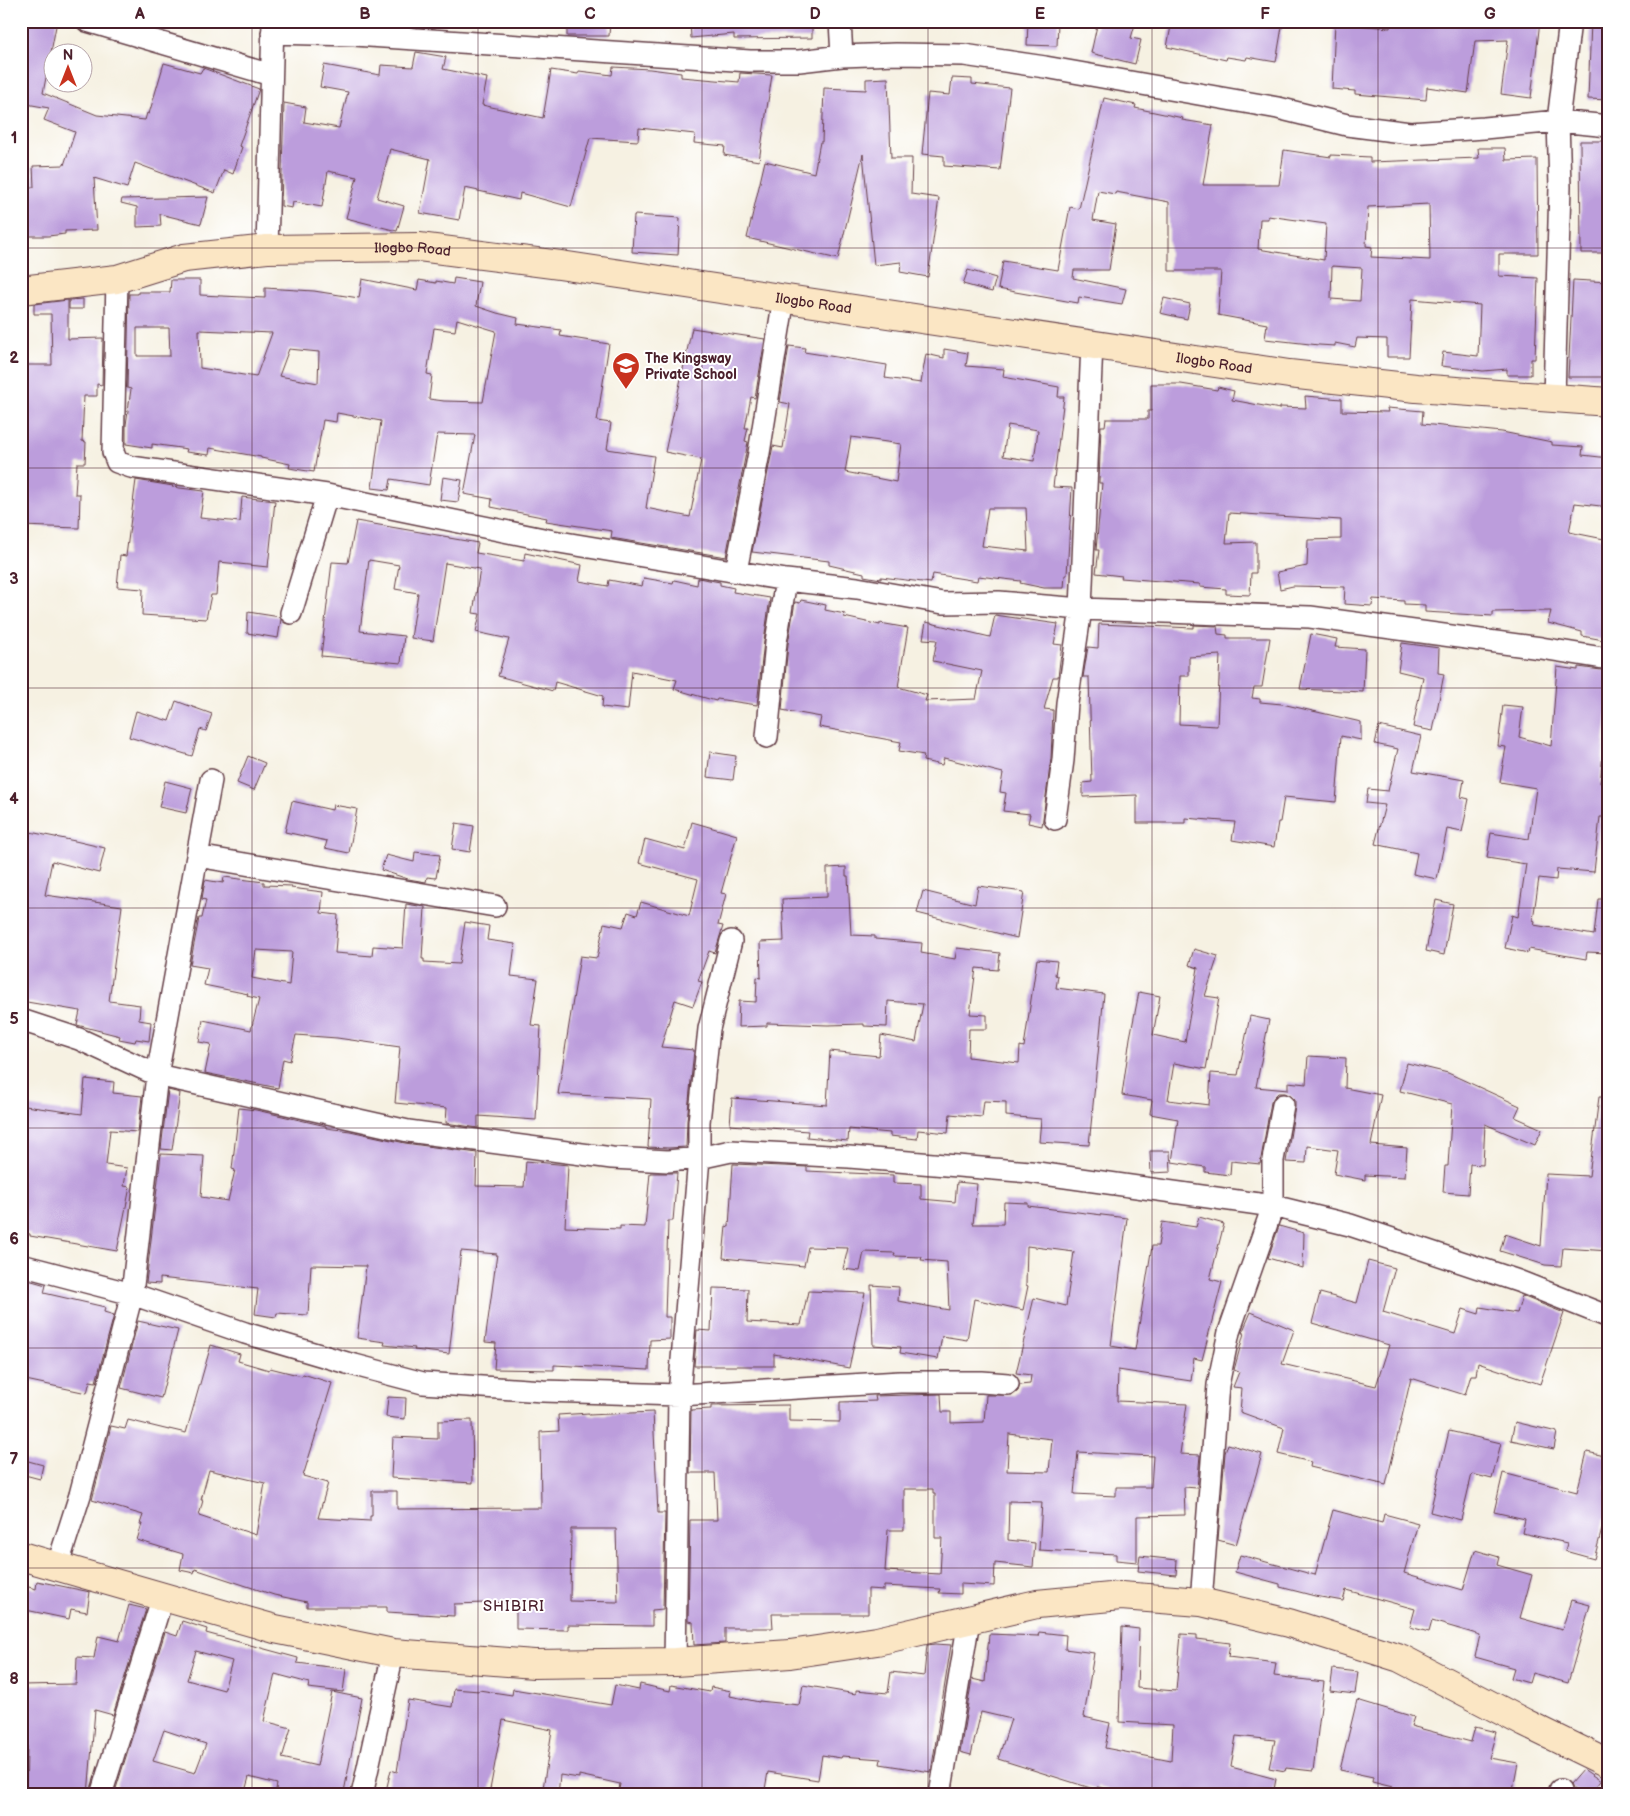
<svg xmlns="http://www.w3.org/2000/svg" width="1630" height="1816" viewBox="0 0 1630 1816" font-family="'Balsamiq Sans',sans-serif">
<rect width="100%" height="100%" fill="#fff"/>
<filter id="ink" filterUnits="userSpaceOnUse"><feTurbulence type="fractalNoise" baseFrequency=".02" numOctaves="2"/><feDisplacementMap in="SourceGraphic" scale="10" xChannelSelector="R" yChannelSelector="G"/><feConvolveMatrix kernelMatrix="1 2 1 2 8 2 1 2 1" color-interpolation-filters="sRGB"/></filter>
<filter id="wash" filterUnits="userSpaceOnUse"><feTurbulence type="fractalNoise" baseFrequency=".0096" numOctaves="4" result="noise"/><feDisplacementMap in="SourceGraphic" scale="20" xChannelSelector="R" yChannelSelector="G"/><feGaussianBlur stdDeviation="1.12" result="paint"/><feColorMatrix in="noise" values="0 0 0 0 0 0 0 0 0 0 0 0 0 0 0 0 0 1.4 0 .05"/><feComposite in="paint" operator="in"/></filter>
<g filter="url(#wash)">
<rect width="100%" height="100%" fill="#f6f1e2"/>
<g id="blocks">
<path fill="#bc9ddc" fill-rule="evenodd" d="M21 21H57L43 93 97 115 145 120 147 113 149 114 164 63 200 73 203 68 259 89 239 146 242 147 233 174 224 170 215 193 135 163 127 188 94 178 97 230 65 231V234L48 236H21V187H34L33 166 64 165 75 132 44 120 49 108 21 103Z
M567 21H610L609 36H567Z
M690 21H812V38L734 39V34L691 38Z
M1028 21 1058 22 1057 46 1027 45Z
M1098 21H1136L1131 38 1141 40 1135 64 1091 53Z
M1172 21H1283L1276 62 1247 57 1246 60 1227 57 1226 60 1167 47Z
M1391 21H1540L1531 98 1501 94 1508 40 1475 41 1468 93 1427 87 1426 100 1355 94V91L1332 89 1335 22 1355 23V25L1390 28Z
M1591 21H1609V100L1588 99Z
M416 52 446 57 443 69 487 78 482 105 543 118 551 70 578 74 579 71 612 75 613 67 650 69 681 73V77L739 82 740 73 772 75 759 161 724 155 725 146 694 143 695 134 639 128 638 141 590 138 571 207 520 193 519 200 465 188 459 220 420 213 430 159 390 149 377 198 404 206 397 231 346 218 357 177 328 171 322 207 293 202 292 208 281 206 284 103 306 107 304 122 339 128 348 92 320 87 324 65 380 75 381 65 413 67Z
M888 78 891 158H912L911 194 939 198 928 277 900 272 901 262 874 265 863 154 838 259 747 238 765 161 814 173 820 142H822L824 88 866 90V79Z
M952 78 972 79V84L1010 88 1000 170 944 166V156L922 154 928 93 950 95Z
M1104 98 1136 105 1135 108 1183 118 1182 120 1213 125 1203 185H1279L1284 150 1331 157V155L1370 157V162L1479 158 1478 148H1505L1506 160 1537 159 1538 254H1499V276L1538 278 1535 359H1531V375H1507V369L1483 371 1441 366 1443 352 1478 356 1480 305 1412 299 1409 357H1387V339L1357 338 1355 347 1335 343V346L1319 345 1265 339 1267 324 1218 315 1221 271H1169V202L1116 192 1115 194 1098 191 1093 220 1116 224 1109 270H1074L1073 278 1126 289 1122 304 1079 297 1078 303 998 289 1003 261 1058 270 1070 207 1079 209ZM1429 204 1430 260 1371 257 1372 247 1366 246 1368 207ZM1268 216 1326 224 1324 260 1258 249 1260 219H1268ZM1332 266 1362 268 1360 301 1331 299Z
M1580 141H1607L1609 253H1581Z
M208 197 201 224 160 214 161 226 137 227V207L121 203 122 199Z
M634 215 680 218 678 255 632 252Z
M968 270 996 278 992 292 963 284Z
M454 278 480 282 476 306 497 313 518 318 517 324 561 330 560 336 609 344 597 421 611 423 607 449 654 456 646 508 690 517 701 459 665 452 692 328 765 339 755 398 751 397 745 428H748L745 441 748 442 726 557 611 538 612 531 546 521 547 518 491 507 492 499 464 494 475 435 437 434 429 485 391 479 389 490 372 488 381 421 337 413 336 422 323 420 314 472 289 468 290 464 261 458V457L210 448 209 455 186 452 187 449 152 444V448L126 444V425L131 389 127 388 129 294H138V292H170L171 280H200V295L265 298V288L314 291 359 298 362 279 417 290 419 280 436 283V281L453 284ZM457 319 496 331 483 402 444 401 429 399 432 375 427 374 434 328 455 331ZM137 328H169L170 356H137ZM199 330 272 333 256 377 200 368ZM289 349 319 352 318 383 279 376Z
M1573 280 1609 282 1606 353H1609V377H1568Z
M1164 298 1190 304 1187 319 1160 313Z
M83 299V309H69V300Z
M68 300V339L103 338 102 385 97 384V396H84L82 441 86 442 85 463H77L75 494H80L79 528 21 526V365H52L51 314H34V304Z
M789 346 805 348 804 352 887 365 885 378 921 383 926 354 944 358V349L968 353 966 366 1004 369 1003 377 1059 387 1058 397H1064L1053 487 1072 488 1067 575H1065L1064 588H1044L1020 583 1021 581 978 576 977 581 933 574 931 583 881 577V579L864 576V573L829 565V561L752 552 773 446 783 448 790 404 780 402ZM1008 425 1038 430 1034 461 1003 456ZM851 437 901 444 896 482 845 472ZM988 508H1026L1028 551 982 546Z
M1151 384H1181L1217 390 1218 387 1234 391 1232 400 1280 409V407L1306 408 1305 396 1342 399V411L1388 412 1387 408 1423 411 1422 424 1502 432 1552 442V445L1583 447 1582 455 1609 458V507L1575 503 1569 532 1609 540V641L1582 636V632L1548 623 1551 611 1493 612V616L1425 612V605L1404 604V601L1373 599 1372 606 1344 604 1345 587 1293 586 1280 589 1277 572 1307 566 1308 540 1341 539V520L1229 513 1226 543 1256 542V573H1251L1250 595 1226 594V589L1200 587V584L1121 578 1122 576 1096 573 1099 550H1096L1102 483H1099L1101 426H1105L1106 419H1148V411H1151Z
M443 477 462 480 458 502 440 500Z
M136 480 173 486 172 487 204 491 200 518 240 522 242 497 275 501 268 567 219 562 216 595H211L206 619 142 615 143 589 117 587 120 555 126 556Z
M356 521 449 537V538L478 543 476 553 524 561 525 553 582 565 579 581 608 586 609 580 642 586 644 578 673 583 674 580 697 585 698 578 720 582V585L734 588 733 592 770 598 764 641 757 705 717 699 716 701 674 689 677 680 632 671 628 710 602 707 603 696 555 682 553 691 498 676 509 639 476 632 480 614 473 613 480 569 445 563 433 641 411 638 418 593 395 589 399 565 369 560 360 631 404 636 401 663 321 656 332 562 348 563Z
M801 600 826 605 825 610 845 614 844 617 880 625V623L908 628 898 687 927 695 925 701 976 699 982 671 933 661 937 640 923 639 926 622 990 637 995 615 1058 624 1054 644 1062 645 1058 677H1053L1044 709 1053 710 1051 759 1042 826 1028 823 1030 814 1003 811 1006 793 1000 792 1003 773 944 758 942 765 923 761 924 755 899 751 901 742 819 727 821 717 782 710 788 644 795 602 800 603Z
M248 612 280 617 281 619 278 638 247 633Z
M1099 624 1194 628V625L1217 626 1218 634 1227 635V638H1270L1262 687H1254L1252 698 1260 699V702L1282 704 1361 722V740L1341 736 1336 802 1284 797 1280 822H1278L1274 847 1232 840 1235 822 1185 818V823H1137V795L1083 797V783L1092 782 1089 677H1083L1088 647 1098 648ZM1220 655 1217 726 1179 724 1180 676H1189V657Z
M1311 634 1337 639 1335 647 1365 649 1363 692 1300 689Z
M1402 643 1439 648 1438 673 1444 674 1433 731 1413 727 1423 677 1398 671Z
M1557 667 1578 670V667L1609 671V693L1600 783H1609V817H1600L1594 872 1557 869 1556 880 1539 878 1533 920 1535 921 1534 925 1594 935 1598 899H1609L1608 953 1587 952 1586 959 1529 949 1528 953 1505 948 1512 915 1518 917 1526 864 1487 858 1491 833 1529 839 1536 788 1500 782 1506 747 1498 746 1503 705 1523 707 1519 737 1551 746Z
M176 701 212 714 206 731 200 729 192 756 129 737 136 711 169 721Z
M1379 726 1421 736 1413 771 1464 780 1461 797 1469 799 1462 832 1447 829 1437 879 1413 874 1417 853 1375 844 1385 805 1366 803 1368 789 1388 791 1398 749 1375 744Z
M710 752 736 756 733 780 707 777Z
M248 756 265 763 254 790 237 783Z
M165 781 192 788 186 813 159 807Z
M292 801 332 810 333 805 357 809 349 853 325 848 327 841 285 832Z
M692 822 737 835 721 893 726 894 718 925 723 926 715 953 709 951 698 981 702 982 693 1006 675 1000 661 1047 694 1050 687 1121 686 1147 668 1148 648 1147 651 1099 558 1094 580 956 597 958 604 923 623 927 628 912 637 915 641 902 689 916 698 879 639 863 645 839 685 850Z
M456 823 474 826 470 852 452 849Z
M25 831 75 841 105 848 99 873 52 861 45 895 122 906 109 1001 140 1005 139 1020 151 1022 149 1041 136 1039 135 1042 119 1039 120 1036 77 1025 80 1011 21 1001V851Z
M415 852 440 855 436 878 427 877 426 882 408 879 381 870 386 855 414 862Z
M846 867V876H848L851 935 875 936V939L922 943 921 953 955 959 957 948 1000 953 998 970 976 968 970 1014 987 1015V1029H969L968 1057 1019 1063 1020 1046 1024 1047 1037 959 1057 961 1055 975 1058 976 1056 988 1104 994 1089 1145 1039 1142 1041 1119 1006 1116V1102L984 1101 982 1117 950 1114 948 1133 918 1130 917 1139 890 1136V1133L849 1129 848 1141 807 1137 808 1131 730 1125 732 1098 827 1105 830 1051 879 1056 881 1035 916 1042 923 1004 888 1001 887 1027 864 1026V1024L828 1025 767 1023V1026L738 1027 739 1001 756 1002 757 977 761 978 760 942 784 941 782 899 827 897V868Z
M224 877 264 882V885L292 886 291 888 323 892 321 913 338 915 335 953 372 956 373 946 403 948 406 904 425 907 422 959H424V962L459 964 465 922 489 926 487 940 515 944 511 976 538 979 531 1025 541 1026 536 1120 478 1116V1128L446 1123 447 1108 395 1103 400 1047 337 1038 296 1035 290 1061 283 1059 278 1088 205 1073 211 1044 199 1042 203 1020 251 1030 259 999 247 996 248 994 204 985 208 968 190 965 199 918H202L206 900 202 899 205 880 223 883ZM256 950 292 952 289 985 252 978Z
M978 886 1024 892 1017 938 917 913 923 891 975 904Z
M1436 900 1453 904 1444 955 1426 951Z
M1194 949 1218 956 1205 996 1219 998 1206 1069 1174 1063 1168 1100 1209 1105 1211 1073 1238 1075 1250 1016 1269 1020 1256 1087 1288 1090V1082L1306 1084 1308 1056 1346 1058 1345 1088 1381 1095 1371 1145 1407 1148 1405 1177 1365 1175V1180L1334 1174 1338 1150 1307 1146 1306 1163 1286 1162 1295 1107V1100L1291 1096 1285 1093H1278L1274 1097 1271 1102 1260 1164 1231 1161 1230 1175 1205 1172V1167L1172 1162 1178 1119 1150 1114 1152 1100 1122 1095 1130 1038 1139 992 1160 996 1153 1035 1185 1042 1198 968 1189 965Z
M1407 1063 1448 1073 1520 1106 1515 1117 1542 1129 1535 1145 1485 1124 1483 1165 1470 1164 1468 1194 1443 1192 1445 1166H1448L1452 1104 1400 1091Z
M85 1079 114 1082 113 1093 142 1096 138 1132 110 1130 106 1165 127 1168 124 1186 130 1187 117 1251 30 1236V1234L21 1232V1133L25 1106 82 1114Z
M168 1090 180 1093 172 1150 161 1149Z
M1599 1097H1609V1251L1563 1248 1561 1266 1545 1265 1500 1251 1505 1234 1541 1246 1546 1174 1589 1176Z
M239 1108 256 1110 326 1126V1128L350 1131 405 1143 477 1153 476 1186 524 1187 526 1161 568 1165 565 1227 620 1229V1226L645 1227 650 1173H677L673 1221H668L665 1317H670V1339L650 1340 649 1370 554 1365V1370L494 1369 496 1343 485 1342 497 1254 461 1251 449 1354 414 1350 415 1348 384 1345 385 1342 357 1338 366 1266 311 1265 308 1315 277 1313 276 1317 255 1314 258 1289 160 1278V1284L146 1283 161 1154 204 1156 201 1197 228 1201 235 1170 232 1169Z
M1150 1151H1170L1171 1172 1151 1173Z
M733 1164 807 1167V1171L893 1175V1183L921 1184V1199L955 1202 957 1182 977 1184 973 1224H1003L1004 1202 1028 1203V1206L1127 1218 1111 1346 1135 1350 1152 1246H1158L1162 1222 1196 1227 1199 1217 1224 1224 1210 1279 1222 1282 1202 1360 1194 1358 1191 1381 1118 1370 1117 1401 1187 1404 1180 1454 1200 1455 1197 1488 1184 1487 1185 1515 1137 1516V1562L1116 1560V1554L1039 1550 1042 1502 1009 1501 1008 1540 1035 1543 1033 1567 995 1563 994 1586 961 1584V1594L939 1593 940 1589 884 1586V1590L868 1589V1614H772L773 1628H725V1643L694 1645 693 1622 688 1621 690 1520H717L715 1473H690L691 1410 711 1409V1406L789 1405V1421L840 1422V1402L876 1401 875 1396 941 1394 942 1412H951V1423L984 1422 986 1395H1013L1018 1391 1020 1385 1030 1384 1031 1375 1016 1373 1034 1298 1066 1306 1074 1252 1027 1246 1026 1285 1028 1286 1023 1310 974 1299 967 1340 942 1336 938 1359 900 1353 901 1347 873 1345 871 1285 899 1287 898 1301 949 1310 947 1262 921 1260 922 1257 894 1256 895 1253 864 1252 860 1271 843 1269 848 1248 808 1247 804 1266 723 1258 726 1226 729 1227ZM1009 1434 1052 1439 1049 1472 1007 1471ZM1078 1452 1153 1456 1151 1487H1116V1496L1074 1494ZM904 1489H933V1493H935V1538H942L940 1574 885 1571 888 1530H904Z
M1279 1226 1304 1233 1303 1268 1268 1258Z
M1368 1261 1395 1268 1383 1312 1455 1334 1463 1309 1479 1314 1480 1307 1517 1313 1522 1296 1564 1313 1540 1384 1478 1363 1476 1375H1471L1465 1395 1411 1378 1386 1485 1310 1467 1311 1462 1278 1454 1284 1428 1240 1412 1242 1388 1233 1387 1239 1372 1234 1370 1244 1333H1242L1251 1312 1294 1330 1282 1364 1376 1386 1389 1345 1312 1323 1320 1293 1357 1303Z
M21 1278 46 1285 44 1293 105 1307 104 1312 114 1315 96 1382 90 1381 87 1393 21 1379Z
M713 1288 748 1289 747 1322 801 1325 808 1291 865 1293 849 1368 774 1354V1366H694L697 1330 711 1331Z
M138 1321 178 1330 161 1398 121 1388Z
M211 1345 240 1354 238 1361 269 1370 270 1368 302 1376 303 1374 332 1383 303 1476 328 1483 318 1518 370 1521V1516H372V1491H397V1509L541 1508 540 1432 559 1431 558 1415 589 1413V1415L653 1412 658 1513H665L663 1609 652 1610V1626L568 1625V1630L516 1629V1602L454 1604V1616L387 1612V1607H307V1602L274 1595 195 1569 194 1573 180 1570 183 1554 137 1540 142 1524H140L143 1515 92 1500 111 1426 125 1429 128 1420 169 1430V1429L186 1433ZM209 1470 265 1483 256 1535 199 1516 203 1500H201ZM571 1529H616L618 1602 570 1601Z
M388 1397 406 1398 405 1419 386 1417Z
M472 1420 473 1483 391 1478 393 1437 438 1439V1421Z
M1515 1422 1557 1432 1554 1449 1511 1440Z
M1449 1431 1501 1443 1492 1479 1472 1474 1461 1520 1430 1512Z
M1228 1444 1262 1454 1236 1545 1218 1540 1225 1453Z
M1587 1452 1609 1457V1470L1605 1488H1609V1518H1605L1594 1559 1565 1551 1567 1543 1522 1533 1525 1519 1494 1512 1503 1473 1577 1492Z
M21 1459 43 1465 40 1479 21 1474Z
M1333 1510 1382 1523 1384 1514 1418 1523 1404 1573 1463 1590 1475 1550 1499 1557 1497 1565 1532 1575 1520 1618 1562 1630 1571 1600 1590 1605 1568 1683 1532 1673 1529 1683 1511 1678 1514 1668 1475 1657 1480 1635 1432 1621 1429 1632 1410 1627 1415 1609 1346 1590 1343 1601 1315 1596 1280 1587V1584L1235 1572 1240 1555 1315 1575Z
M1140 1556 1177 1560 1176 1575 1138 1571Z
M37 1581 90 1592 87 1612 71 1609 69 1619 21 1609V1585L36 1589Z
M129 1605 146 1609 113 1715 95 1710 88 1795H26L27 1746H21V1685L76 1684 77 1657 94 1658 98 1636 119 1641Z
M182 1621 207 1629 206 1633 298 1658 297 1663 346 1669 343 1692 308 1688 309 1683 275 1674 264 1721 291 1728 282 1758 317 1766 332 1692 362 1698 344 1792H342V1795H275L277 1784 249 1777 244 1795H114L165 1632 177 1636ZM196 1651 232 1661 224 1690 187 1680ZM164 1730 206 1744 195 1773 153 1761Z
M1122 1627 1139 1629 1137 1688 1176 1691 1181 1634 1197 1635V1639L1230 1643 1228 1657 1276 1663 1274 1676 1324 1682 1313 1771 1286 1768 1285 1771 1269 1768 1275 1740 1236 1736 1231 1767 1276 1779 1273 1795H1139L1097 1787V1790L998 1759 1011 1719 981 1712 971 1755 960 1752 972 1679 985 1682 989 1634 1038 1636 1039 1632 1066 1635 1065 1649 1094 1653 1084 1717 1110 1723 1105 1748 1171 1761 1173 1725 1119 1722Z
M935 1644 951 1645 931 1772 880 1764 881 1759 842 1756 841 1758 822 1755 818 1780 768 1772 764 1795H618L620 1784 579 1775V1778L560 1775 558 1795H542L552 1730 503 1720 489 1795H385L391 1770 397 1772 408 1700 452 1707 454 1689 479 1691V1690L512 1695 513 1689 611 1705 615 1685 639 1690 640 1684 670 1691 671 1685 710 1692 711 1687 731 1691 730 1696 759 1702V1701L799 1705 803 1685 856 1694V1690L888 1693 891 1672 924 1676 927 1645Z
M1333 1669 1358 1672 1355 1694 1330 1691Z
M1357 1700 1414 1717 1411 1726 1471 1742 1475 1727 1496 1732 1489 1758 1518 1763 1512 1795H1408L1409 1791 1372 1782 1373 1777 1340 1770Z
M1583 1769 1601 1781 1589 1795H1581L1572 1788 1570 1784Z"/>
</g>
</g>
<g filter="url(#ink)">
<use href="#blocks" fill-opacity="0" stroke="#643e46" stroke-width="1"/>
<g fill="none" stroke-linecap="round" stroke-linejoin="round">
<defs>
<path id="minor" d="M87 21 271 75
M272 33 354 35 750 61H799L842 56 840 21
M842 56 896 54 964 55 1045 67 1278 108 1347 125 1410 133 1484 128 1558 121 1609 126
M267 249 273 21
M117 279 113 452 117 462 131 467 327 495 553 541 786 580 857 588 943 603 999 602 1081 609 1310 617 1541 648 1609 659
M1554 397 1560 187 1558 121 1570 21
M736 571 759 453 784 298
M291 613 327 495
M767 737 776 642 786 580
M1055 819 1063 760 1067 703 1081 609 1092 343
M197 856 495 906
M21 1020 79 1039 157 1075 408 1131 612 1158 668 1161 699 1158 731 1151 849 1157 1030 1172 1273 1206 1350 1225 1518 1281 1609 1317
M21 1265 132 1294 245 1333 347 1363 423 1383 543 1391 679 1395 900 1382H982L1008 1384
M57 1567 80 1495 132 1294 157 1075 211 780
M1201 1602 1218 1385 1229 1332 1273 1206V1160L1283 1105
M675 1662 679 1395 699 1158V1122L709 1029 731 941
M101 1795 163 1596
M362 1795 393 1653
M940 1795 969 1620
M1559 1795 1560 1790"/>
<g id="secondary">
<path id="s1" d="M21 290 117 279 184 258 267 249 419 247 560 265 1289 374 1416 388 1609 402"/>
<path d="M21 1556 275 1629 393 1653 534 1664 675 1662 790 1654 877 1641 1037 1604 1121 1596 1201 1602 1289 1623 1400 1658 1525 1723 1609 1764"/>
</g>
</defs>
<use href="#minor" stroke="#643e46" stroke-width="24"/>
<use href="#secondary" stroke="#643e46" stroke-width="30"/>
<use href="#minor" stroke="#fff" stroke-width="21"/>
<use href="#secondary" stroke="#fbe6c4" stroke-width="28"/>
</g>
</g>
<path fill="none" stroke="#4a1f2b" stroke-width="1" stroke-opacity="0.55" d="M252 21V1795M478 21V1795M702 21V1795M928 21V1795M1152 21V1795M1378 21V1795M21 248H1609M21 468H1609M21 688H1609M21 908H1609M21 1128H1609M21 1348H1609M21 1568H1609"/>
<defs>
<symbol id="school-pin" viewBox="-11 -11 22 30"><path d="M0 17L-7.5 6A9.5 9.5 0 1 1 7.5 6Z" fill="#c8321e" stroke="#fff"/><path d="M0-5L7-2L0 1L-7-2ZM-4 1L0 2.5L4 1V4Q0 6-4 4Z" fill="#fff"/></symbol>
</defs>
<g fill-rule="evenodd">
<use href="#school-pin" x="610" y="350" width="32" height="43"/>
</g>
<g text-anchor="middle" stroke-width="4" stroke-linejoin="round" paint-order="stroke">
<g font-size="14" fill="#4a1f2b" stroke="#fff">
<text dy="5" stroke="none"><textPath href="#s1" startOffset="396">Ilogbo Road</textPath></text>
<text dy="5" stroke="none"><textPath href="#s1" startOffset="801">Ilogbo Road</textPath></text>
<text dy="5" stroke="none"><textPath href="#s1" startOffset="1206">Ilogbo Road</textPath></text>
</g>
<g font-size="14" font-weight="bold" fill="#4a1f2b" stroke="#fff" text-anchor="start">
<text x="645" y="363">The Kingsway<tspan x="645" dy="16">Private School</tspan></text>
</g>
<g font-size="15" letter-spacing="1" fill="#4a1f2b" stroke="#fff">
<text x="514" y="1611">SHIBIRI</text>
</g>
</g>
<rect width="1630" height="1816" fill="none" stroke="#fff" stroke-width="55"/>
<g transform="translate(68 68)"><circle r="24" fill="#ffffff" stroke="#b7a5aa"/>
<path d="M0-4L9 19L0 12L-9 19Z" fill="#c8321e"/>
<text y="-8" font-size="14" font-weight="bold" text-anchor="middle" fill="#4a1f2b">N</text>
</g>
<rect x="28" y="28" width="1574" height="1760" fill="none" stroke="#4a1f2b" stroke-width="2"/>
<g font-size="16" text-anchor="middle" font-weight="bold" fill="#4a1f2b">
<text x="140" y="19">A</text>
<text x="365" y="19">B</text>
<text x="590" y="19">C</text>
<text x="815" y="19">D</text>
<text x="1040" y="19">E</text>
<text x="1265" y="19">F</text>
<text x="1490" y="19">G</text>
<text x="14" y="143">1</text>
<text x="14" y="363">2</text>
<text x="14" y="584">3</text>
<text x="14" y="804">4</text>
<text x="14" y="1024">5</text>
<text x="14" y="1244">6</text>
<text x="14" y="1464">7</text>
<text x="14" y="1684">8</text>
</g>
</svg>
